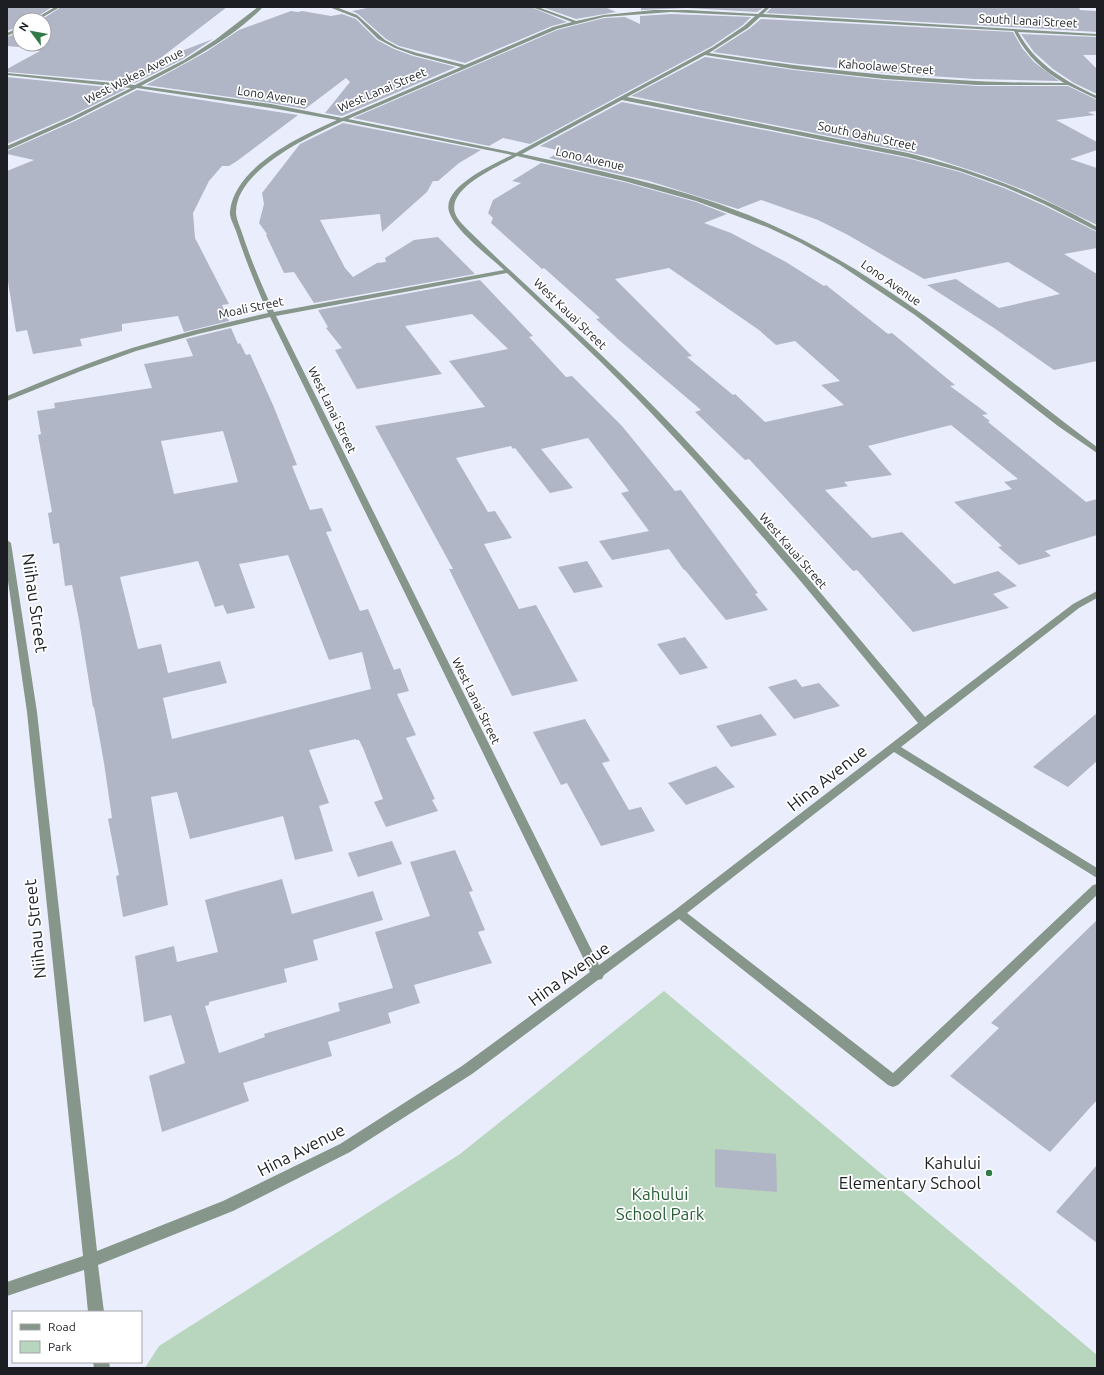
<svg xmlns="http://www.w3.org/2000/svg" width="1104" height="1375" viewBox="0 0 1104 1375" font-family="Ubuntu,sans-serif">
<rect width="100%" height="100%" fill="#eaeefc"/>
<path fill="#b8d5bd" d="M664 991 1097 1355V1368H145L159 1346 460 1154Z"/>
<path fill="#b1b6c6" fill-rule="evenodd" d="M7 7H52L32 20H20V26L7 31Z
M61 7H227L158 60 213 39 183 59 135 83 7 72V69L40 51 27 50 31 48 7 46V37L20 32V44H44V20H41Z
M372 7H531L567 22 552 26 465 63 399 46 386 39 358 14 352 11Z
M542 7H605L616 12 576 19Z
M641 7H764L757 12 688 8 641 10Z
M772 7H1079L1080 10 1097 11V32L766 13Z
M291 11 298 12 302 11 331 16 342 14 356 19 377 40 394 49 413 56 456 67 342 116 325 113 350 82 346 78 305 109 271 103 146 85 206 52 239 30Z
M671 14 751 17 743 25 712 46 530 144 503 138 489 146 353 118 557 30 604 18 625 17 640 24V16Z
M761 19 1013 32 1022 48 1034 62 1059 81 975 79 886 73 798 64 713 52 749 29Z
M1021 34 1097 37V55H1083L1097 69V94L1074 83 1053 69 1034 52Z
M705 57 794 70 885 80 977 86H1068L1097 100V111L1088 112 1095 115 1056 120 1097 142V150L1070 159 1097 168V225L1029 192 982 174 933 158 908 152 631 96Z
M7 77 126 89 69 117 7 144Z
M137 90 298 115 237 161 229 166H222L209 181 193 213 195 238 229 304 222 305 229 321 184 332 178 316 122 324V331L80 339 82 346 33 354 27 330 16 332 7 275V171L34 160 7 154V151L75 121Z
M622 102 907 158 960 172 1004 188 1043 205 1097 232V248L1064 254 1097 274V361L1054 370 994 328 927 285 956 279 999 308 1060 294 1008 262 924 279 848 235 818 220 761 200 738 209 649 181 549 158 561 151 540 146Z
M343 123 481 150 459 163 438 181H433L427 192 382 232 380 214 320 220 345 268 353 277 377 263 386 262 385 258 414 240 438 237 475 274 314 303 294 272 284 273 266 235 267 234 259 223 264 204 262 193 300 144Z
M541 163 624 182 696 202 727 214 704 223 731 233 786 262 824 286 826 285 888 334 892 333 955 385 950 386 988 414 982 415 990 421 988 422 1086 502 1097 499V535L1045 551 1051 556 1019 565 998 547 1002 546 954 502 1012 489 1004 482 1018 479 951 425 868 446 892 475 844 482 848 486 825 490 872 538 902 532 954 584 998 571 1017 586 993 594 1009 608 913 632 857 570 853 571 749 459 745 460 695 412 701 410 619 340 596 319 600 318 544 268 542 269 491 223 493 218 488 213 493 200 521 183 512 181ZM669 268 759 330 776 345 795 341 840 381 821 385 844 405 765 422 735 394 733 395 687 357 692 356 615 279Z
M480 280 533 336 529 337 566 377 572 376 622 426 675 491 681 490 758 593 755 594 768 610 726 620 685 570H684L669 549 612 560 599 541 649 531 621 493 629 491 588 438 541 449 573 488 550 493 515 448 513 449 511 446 456 458 488 512 495 511 512 538 484 544 519 609 536 605 578 681 512 696 449 569H453L375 426 485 407 449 361 508 349 472 314 405 326 442 374 357 389 335 350 342 348 326 328 328 327 318 310Z
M231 328 238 344 240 343 246 355 250 354 273 405 297 465 292 466 310 510 322 508 332 531 326 532 360 611 368 609 394 670 400 668 409 691 397 694 416 735 406 738 435 799 432 800 438 811 386 827 374 802 383 799 363 748 359 740H356V739L309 750 329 803 319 806 333 851 295 860 283 816 190 839 177 792 151 797 168 905 123 917 116 876 119 875 108 819 112 818 104 763 94 707H93L79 620 72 585 65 586 59 543 53 544 48 513 52 512 38 435 41 434 37 411 55 408 54 403 152 388 144 364 193 356 186 339ZM223 431 238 482 174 494 161 441ZM288 555 329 660 362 652 371 689 172 739 163 698 227 683 220 661 168 673 161 644 138 649 120 577 198 561 215 607 223 605 227 614 255 608 239 564Z
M587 561 603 587 574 593 558 567Z
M685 637 708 668 680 675 657 644Z
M796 679 802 687 819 683 840 706 794 719 768 687Z
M1097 713V761L1068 787 1033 767Z
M761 714 777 735 731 747 716 726Z
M585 719 610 761 602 763 629 810 641 807 655 831 601 846 567 783 561 785 533 732Z
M716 766 735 787 686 805 668 783Z
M392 841 402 864 358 877 348 853Z
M455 850 473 891 469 892 485 930 478 932 492 963 414 985 420 1003 388 1013 391 1023 328 1042 332 1056 243 1083 249 1101 162 1132 149 1076 185 1063 171 1015 144 1022 135 956 174 946 177 962 218 952 205 900 282 879 292 914 373 891 383 920 313 940 318 960 284 969 287 982 209 1002V1005L205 1006 219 1053 265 1037 264 1034 340 1011 338 1003 393 988 375 932 430 916 410 862Z
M1097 920V1100L1050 1152 950 1076 999 1028 991 1023Z
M715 1149 776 1154 777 1192 715 1187Z
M1097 1165V1243L1056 1212Z"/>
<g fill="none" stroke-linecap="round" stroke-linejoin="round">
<path fill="#87968a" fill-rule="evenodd" d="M55 7H60L38 20H33Z
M258 7H263C230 41 183 64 141 86L271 104 342 118 461 67 414 55 395 48 378 39 357 18 329 7H336L357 15 385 40 398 47 417 53 465 65 553 27 572 22 532 7H538L576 21 604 15 654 10H688L758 14 766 7H770L763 14 1097 34V36L1018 32C1035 64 1065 81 1097 96V99L1068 85H977L885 79 794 69 705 55 627 97 908 153C974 170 1037 193 1097 227V231L1044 204 1005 187 960 171 907 157 622 100 522 154C606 172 692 189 772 225 892 279 992 369 1097 447V453L1058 426 915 315 840 265 801 243 767 227 696 201 624 181 517 156C500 166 447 187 455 213 457 219 463 225 468 230 530 291 597 348 658 411 752 508 838 614 925 717L1073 604 1097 591V598L1079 608 901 747 1097 868V878L894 752 687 913 893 1073 1093 885 1097 884V895L898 1085 893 1087 888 1085 679 919 604 975 602 979 598 980 472 1074 350 1152 233 1211 98 1265 104 1312H88L84 1270 7 1296V1282L83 1256 27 712 7 574V540L11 543 37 712 97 1251 223 1201 340 1144 462 1066 590 972 270 317 198 334 136 351 81 371 7 401V396C48 379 90 362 132 348 177 334 223 323 268 313 256 286 245 259 236 231 234 225 229 217 230 211 235 166 301 136 337 120L271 108 137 88 74 120 7 150V146L70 118 131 88 7 75V73L135 85 184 60 215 40ZM671 12 755 16 744 26 713 47 516 153 348 119 557 29 604 17ZM760 17 1014 31C1025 54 1042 70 1064 83 944 83 827 71 709 53L748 28ZM343 121 512 155C494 164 438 188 450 214 457 232 489 256 504 270L274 312C262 286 251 260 242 233 240 226 236 219 236 212 236 170 310 136 343 121ZM507 273C557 320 607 366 654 416 747 514 832 619 918 723L675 910 599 965 276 316Z
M20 27V30L7 36V33Z
M93 1362H109L110 1368H94Z"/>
</g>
<circle fill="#327b48" stroke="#fff" stroke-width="1.5" cx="989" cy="1173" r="4"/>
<g text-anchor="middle" stroke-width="3.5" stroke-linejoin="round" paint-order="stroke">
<g font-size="12" fill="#1c1e24" stroke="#fff">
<text transform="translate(1028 21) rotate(3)" y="4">South Lanai Street</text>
<text transform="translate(886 67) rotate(4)" y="4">Kahoolawe Street</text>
<text transform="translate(134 76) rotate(-27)" y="4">West Wakea Avenue</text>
<text transform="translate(382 90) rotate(-23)" y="4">West Lanai Street</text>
<text transform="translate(272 96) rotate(9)" y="4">Lono Avenue</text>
<text transform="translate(867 136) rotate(12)" y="4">South Oahu Street</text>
<text transform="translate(590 159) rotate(13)" y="4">Lono Avenue</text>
<text transform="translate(891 283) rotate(35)" y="4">Lono Avenue</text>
<text transform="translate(251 308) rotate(-12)" y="4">Moali Street</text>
<text transform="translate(570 314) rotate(44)" y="4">West Kauai Street</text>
<text transform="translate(332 410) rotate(64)" y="4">West Lanai Street</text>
<text transform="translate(793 551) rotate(49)" y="4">West Kauai Street</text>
<text transform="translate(476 701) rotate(64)" y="4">West Lanai Street</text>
</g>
<g font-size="17" fill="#1c1e24" stroke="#fff">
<text transform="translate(35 603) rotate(82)" y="6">Niihau Street</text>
<text transform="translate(827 778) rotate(-38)" y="6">Hina Avenue</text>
<text transform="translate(35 929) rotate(-96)" y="6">Niihau Street</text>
<text transform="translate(569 974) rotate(-36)" y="6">Hina Avenue</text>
<text transform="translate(301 1150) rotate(-27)" y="6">Hina Avenue</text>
</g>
<g font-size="17" fill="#1c1e24" stroke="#fff" text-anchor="end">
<text x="981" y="1169">Kahului<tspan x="981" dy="20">Elementary School</tspan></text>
</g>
<g font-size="17" fill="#265d36" stroke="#fff">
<text x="660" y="1200">Kahului<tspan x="660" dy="20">School Park</tspan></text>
</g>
</g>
<rect width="1104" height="1375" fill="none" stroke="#1c1e24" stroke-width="16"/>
<rect x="12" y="1311" width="130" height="52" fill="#ffffff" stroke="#a4a5a7"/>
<rect x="20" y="1324" width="20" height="6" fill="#87968a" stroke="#a4a5a7"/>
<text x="48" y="1331" font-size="12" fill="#1c1e24">Road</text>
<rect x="20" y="1341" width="20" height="12" fill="#b8d5bd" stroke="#a4a5a7"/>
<text x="48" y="1351" font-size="12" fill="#1c1e24">Park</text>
<g transform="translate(32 32) rotate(302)"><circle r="19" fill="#ffffff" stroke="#a4a5a7"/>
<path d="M0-3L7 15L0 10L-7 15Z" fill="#327b48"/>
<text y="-6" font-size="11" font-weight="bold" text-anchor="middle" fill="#1c1e24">N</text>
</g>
</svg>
